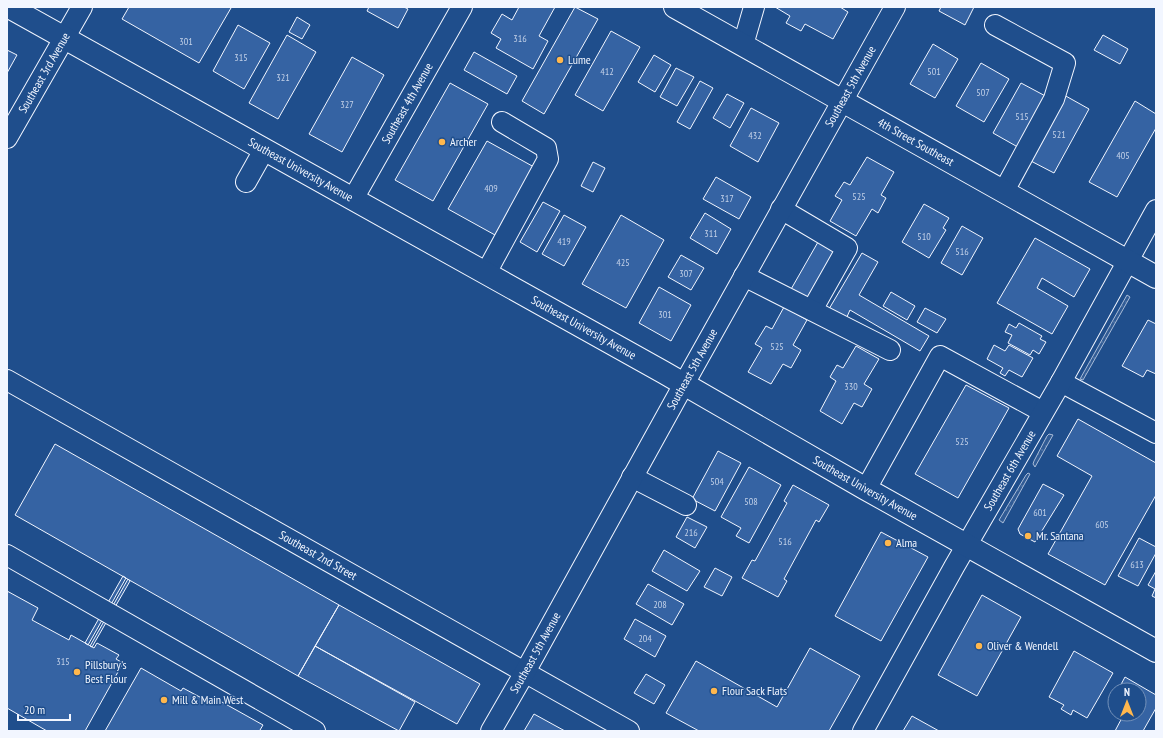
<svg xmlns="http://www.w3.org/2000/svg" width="1163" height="738" viewBox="0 0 1163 738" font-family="'PT Sans Narrow',sans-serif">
<defs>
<pattern id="garden-dots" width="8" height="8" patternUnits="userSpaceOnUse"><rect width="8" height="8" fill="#305b95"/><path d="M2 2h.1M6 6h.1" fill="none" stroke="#4e73a5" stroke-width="1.8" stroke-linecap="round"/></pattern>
</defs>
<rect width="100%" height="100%" fill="#1f4e8c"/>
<path fill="url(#garden-dots)" stroke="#a8bbd7" d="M1127 295 1130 297 1083 380 1080 379Z
M1049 434 1053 435 1035 467 1033 464 1034 461 1047 436Z
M1028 473 1030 474 1003 523 999 520 1026 475Z"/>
<path fill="#3563a3" stroke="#f2f6ff" d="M129 7H229L231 8 199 63 122 19Z
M369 7H404L408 9 398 28 367 11Z
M519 7H555L539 36 548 41 533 69 496 48 501 39 491 33 502 14 512 20Z
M575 7 598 19 544 114 522 101Z
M775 7H840L848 12 833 39 805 24 801 31 786 23 790 16Z
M941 7H974L965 25 939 11Z
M297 17 310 25 302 39 289 32Z
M238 25 270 43 244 89 213 71Z
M611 31 640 47 603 111 575 95Z
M287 35 316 52 278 119 249 103Z
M1103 35 1128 49 1120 64 1094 50Z
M933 44 958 59 935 98 910 84Z
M7 50 17 55 7 73Z
M474 52 517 76 507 94 464 70Z
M654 55 671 65 655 92 638 82Z
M352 57 384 75 342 152 309 134Z
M981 63 1009 79 984 122 956 106Z
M676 68 694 77 677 106 660 97Z
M700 81 713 88 690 129 677 122Z
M450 83 488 104 433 201 395 180Z
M1021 83 1051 99 1023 150 993 133Z
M727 94 744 103 730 128 713 118Z
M1064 95 1089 109 1054 173 1029 160Z
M1135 101 1156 114V128L1117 197 1089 182Z
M751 108 779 123 758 162 730 146Z
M487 141 534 167 495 235 448 209Z
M867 157 894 172 881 195 886 198 878 213 872 209 856 236 830 221 842 200 835 196 844 182 850 185Z
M593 162 605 168 593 192 581 186Z
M716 177 751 197 739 219 703 199Z
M543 202 560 211 537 252 520 242Z
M924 204 949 218 943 228 946 230 929 258 902 242Z
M705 213 731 229 717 254 690 238Z
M564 215 586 227 564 266 542 254Z
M621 215 664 240 626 308 582 284Z
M962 226 983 238 962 275 941 263Z
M1035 238 1090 269 1074 297 1042 278 1037 288 1068 306 1052 334 997 303Z
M818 242 834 251 806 300 790 291Z
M862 253 878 262 859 295 929 336 920 351 850 310 846 319 829 309Z
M681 255 704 268 691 290 668 277Z
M659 287 691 305 671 341 639 323Z
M891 292 915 306 907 320 883 306Z
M784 307 807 320 793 345 801 350 791 368 783 364 771 384 748 372 762 348 755 344 766 326 772 329Z
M925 308 946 319 937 333 917 322Z
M1148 320 1156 324V374L1147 370 1143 377 1122 366Z
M1019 323 1042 336 1040 339 1046 342 1039 354 1033 350 1030 355 1008 343 1012 335 1005 332 1009 324 1016 328Z
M994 345 1005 351 1009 345 1033 358 1022 377 1009 370 1005 376 1000 373 1003 368 987 359Z
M856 346 879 359 864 384 872 389 862 407 854 403 842 424 820 411 836 381 830 377 837 365 843 368Z
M966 385 1009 408 958 498 915 474Z
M1078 419 1156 463V495L1105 585 1048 554 1092 476 1057 456Z
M55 444 339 605 298 676 15 515Z
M718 451 741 463 715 511 692 499Z
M749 467 781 485 749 543 736 536 741 528 721 517Z
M1043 484 1064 495 1035 542 1020 534 1018 529Z
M793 485 829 505 819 522 816 520 784 579 787 581 778 597 742 578 752 560 755 561 787 503 784 501Z
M687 517 707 527 695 548 676 537Z
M881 532 928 557 881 641 835 616Z
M1139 538 1156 547V553L1138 586 1118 576Z
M664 550 700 571 687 591 652 571Z
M715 568 732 577 722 596 704 587Z
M1156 571V598L1152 596 1155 589 1148 585Z
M123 576 126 578 88 645 85 643Z
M128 579 130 581 92 647 90 646Z
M648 584 684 604 672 625 636 604Z
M7 591 38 608 32 620 69 640 71 635 94 648 97 643 119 655 116 659 123 663 85 731H47L7 708Z
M982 595 1021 617 977 696 938 675Z
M339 605 480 684 457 724 315 646Z
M635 619 666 636 655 657 624 639Z
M315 646 415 702 399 731 298 676Z
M810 648 860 676 829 731H699L666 713 696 661 777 707Z
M1074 651 1113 673 1087 718 1073 710 1071 715 1061 709 1064 705 1049 697Z
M141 668 181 691 183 688 209 702 213 697 263 725 260 730 262 731H105Z
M646 674 665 685 654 704 634 693Z
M1125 677 1156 695V708L1143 731H1115L1124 714H1139V690H1118Z
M534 714 554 725 565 731H524Z
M912 716 939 731H903Z"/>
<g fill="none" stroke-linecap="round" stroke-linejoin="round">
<defs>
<g id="minor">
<path d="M995 25 1065 63 1054 99 1004 191"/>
<path d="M743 45 754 7"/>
<path id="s1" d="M7 138 82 7"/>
<path d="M246 182 264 150"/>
<path id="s2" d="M353 199 462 7"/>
<path d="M781 209 847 248 812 310"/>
<path d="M486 273 548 159 546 148 502 122"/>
<path d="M744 276 890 350"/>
<path id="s3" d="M7 380 629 731"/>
<path d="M1061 382 1156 433"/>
<path d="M632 477 686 505"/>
<path d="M866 489 940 356 1043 412"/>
<path d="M7 555 315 731"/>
<path id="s4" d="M491 731 525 672 694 366 895 7"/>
<path id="s5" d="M863 731 954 567 1061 382 1156 210"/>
</g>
<g id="major">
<path id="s6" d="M9 7 663 372 866 489 1156 651"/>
<path id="s7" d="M675 7 1156 277"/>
</g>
</defs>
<use href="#minor" stroke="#f2f6ff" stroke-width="22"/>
<use href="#major" stroke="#f2f6ff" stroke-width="24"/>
<use href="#minor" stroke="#1f4e8c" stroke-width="20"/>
<use href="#major" stroke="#1f4e8c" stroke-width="22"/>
</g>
<g fill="#ffb74d" stroke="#1f4e8c" stroke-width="1.5">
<circle cx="560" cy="60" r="4"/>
<circle cx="442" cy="142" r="4"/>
<circle cx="1028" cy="536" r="4"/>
<circle cx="888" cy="543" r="4"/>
<circle cx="979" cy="646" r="4"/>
<circle cx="77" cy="672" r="4"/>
<circle cx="714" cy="691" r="4"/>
<circle cx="164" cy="700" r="4"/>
</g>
<g text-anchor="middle" stroke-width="3" stroke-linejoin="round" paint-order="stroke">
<g font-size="10" fill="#c3d1e8">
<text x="520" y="42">316</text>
<text x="186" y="45">301</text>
<text x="241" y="61">315</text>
<text x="607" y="75">412</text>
<text x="934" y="75">501</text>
<text x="283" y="81">321</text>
<text x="983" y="96">507</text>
<text x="347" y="108">327</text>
<text x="1022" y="120">515</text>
<text x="1059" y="138">521</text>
<text x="755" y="139">432</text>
<text x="1123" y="159">405</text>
<text x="491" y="192">409</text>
<text x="859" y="200">525</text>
<text x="727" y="202">317</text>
<text x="711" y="237">311</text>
<text x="924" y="240">510</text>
<text x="564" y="245">419</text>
<text x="962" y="255">516</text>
<text x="623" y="266">425</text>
<text x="686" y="277">307</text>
<text x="665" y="318">301</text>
<text x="777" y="350">525</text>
<text x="851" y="390">330</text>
<text x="962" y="445">525</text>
<text x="717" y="485">504</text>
<text x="751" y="505">508</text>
<text x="1040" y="516">601</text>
<text x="1102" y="528">605</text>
<text x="691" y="536">216</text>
<text x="785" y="545">516</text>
<text x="1137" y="568">613</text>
<text x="660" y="608">208</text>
<text x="645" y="642">204</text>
<text x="63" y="665">315</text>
</g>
<g font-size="12" fill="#f2f6ff" stroke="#1f4e8c" text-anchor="start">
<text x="568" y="64">Lume</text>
<text x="450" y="146">Archer</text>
<text x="1036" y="540">Mr. Santana</text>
<text x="896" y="547">Alma</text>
<text x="987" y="650">Oliver &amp; Wendell</text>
<text x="85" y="669">Pillsbury's<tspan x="85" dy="14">Best Flour</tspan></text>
<text x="722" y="695">Flour Sack Flats</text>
<text x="172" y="704">Mill &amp; Main West</text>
</g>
<g font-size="12" fill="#f2f6ff" stroke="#1f4e8c">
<text dy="4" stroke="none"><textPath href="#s1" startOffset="75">Southeast 3rd Avenue</textPath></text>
<text dy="4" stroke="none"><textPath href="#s4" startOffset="738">Southeast 5th Avenue</textPath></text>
<text dy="4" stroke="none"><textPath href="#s2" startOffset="110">Southeast 4th Avenue</textPath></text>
<text dy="4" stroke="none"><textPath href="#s7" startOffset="276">4th Street Southeast</textPath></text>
<text dy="4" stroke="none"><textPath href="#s6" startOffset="334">Southeast University Avenue</textPath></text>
<text dy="4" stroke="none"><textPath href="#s6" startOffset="658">Southeast University Avenue</textPath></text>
<text dy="4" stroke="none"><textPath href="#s4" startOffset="414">Southeast 5th Avenue</textPath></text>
<text dy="4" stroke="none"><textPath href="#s5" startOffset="299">Southeast 6th Avenue</textPath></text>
<text dy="4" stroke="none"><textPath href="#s6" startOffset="982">Southeast University Avenue</textPath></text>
<text dy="4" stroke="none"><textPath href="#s3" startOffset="357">Southeast 2nd Street</textPath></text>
<text dy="4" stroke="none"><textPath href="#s4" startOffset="90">Southeast 5th Avenue</textPath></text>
</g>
</g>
<rect width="1163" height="738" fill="none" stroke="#f2f6ff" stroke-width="16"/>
<g transform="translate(1127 702)"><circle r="19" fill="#1f4e8c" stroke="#7391ba"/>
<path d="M0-3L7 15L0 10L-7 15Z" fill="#ffb74d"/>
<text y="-6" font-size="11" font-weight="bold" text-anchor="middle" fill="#f2f6ff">N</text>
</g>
<path d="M18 714v6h52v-6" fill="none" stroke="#f2f6ff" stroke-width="2"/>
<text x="24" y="714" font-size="12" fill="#f2f6ff" stroke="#1f4e8c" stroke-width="3" paint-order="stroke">20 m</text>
</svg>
